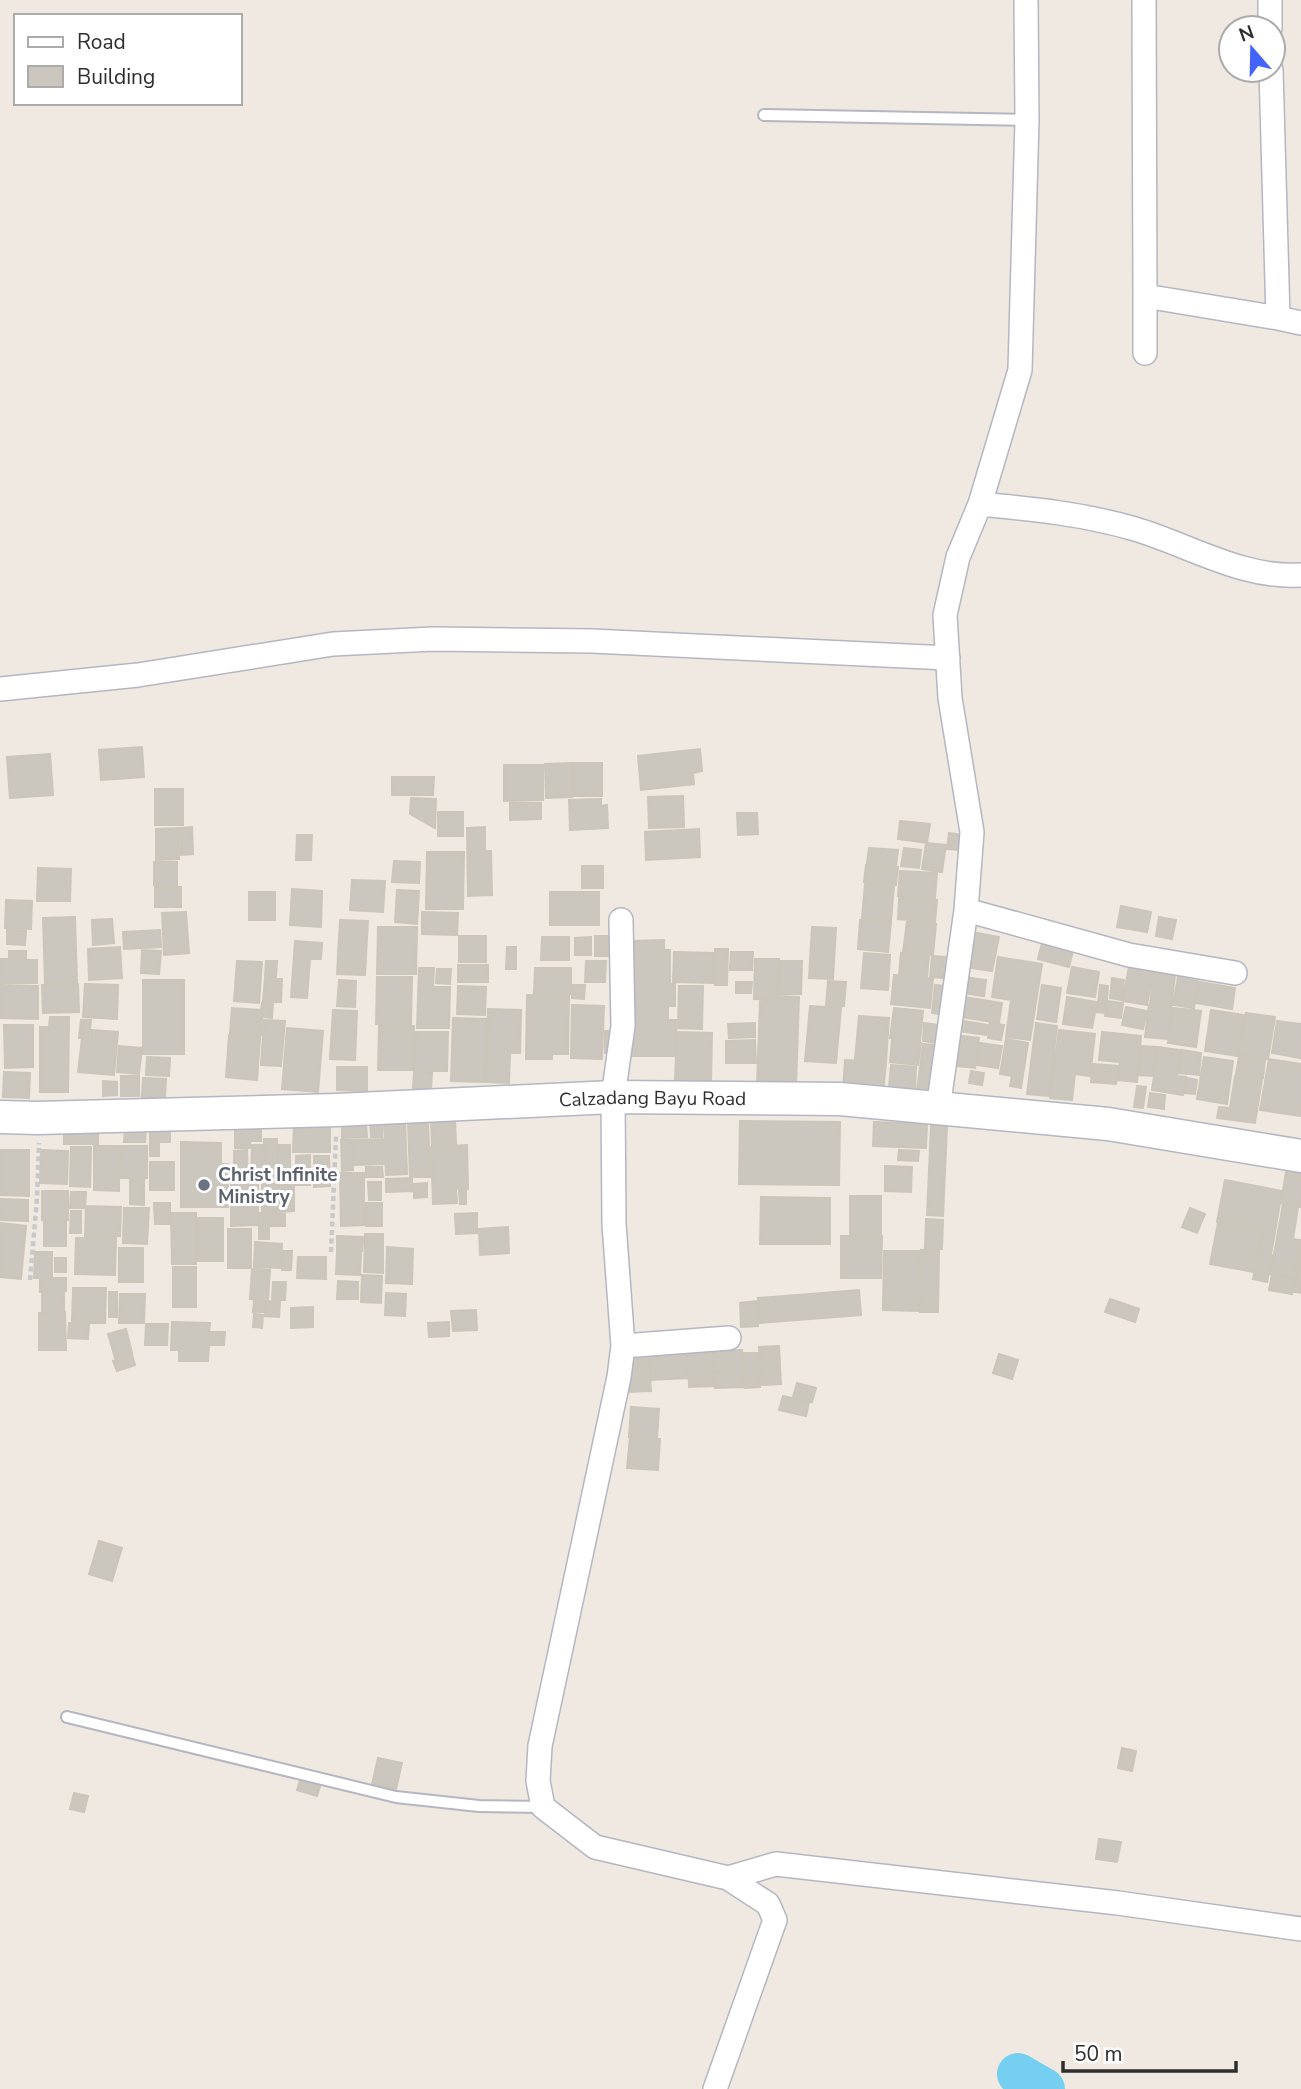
<svg xmlns="http://www.w3.org/2000/svg" width="1301" height="2089" viewBox="0 0 1301 2089" font-family="'Nunito Sans',sans-serif">
<rect width="100%" height="100%" fill="#efe9e1"/>
<g fill="none" stroke-linecap="round" stroke-linejoin="round">
<path stroke="#75cff0" stroke-width="42" d="M1018 2074 1044 2089"/>
</g>
<path fill="#cbc7bf" stroke="#cbc5ba" stroke-width="2" d="M142 747 144 777 101 780 99 750Z
M700 749 702 771 693 773 694 784 641 790 638 756Z
M50 754 53 795 10 798 7 757Z
M572 763V797L546 798 545 764Z
M574 763H602V796H574Z
M504 765H543V800L504 801Z
M392 777H434L433 795H392Z
M155 789H183V825H155Z
M683 796 684 827 649 828 648 797Z
M411 798 436 799 435 828 410 814Z
M601 799V806L607 805 608 828 570 830 569 800Z
M510 803H541V819L510 820Z
M438 812H463V836H438Z
M737 813H757L758 834 738 835Z
M900 821 930 824 927 843 898 839Z
M192 827 193 854 181 855 180 828Z
M485 827V851H491L492 895 468 896 467 828Z
M178 828 179 859 156 860V829Z
M699 829 700 857 646 860 645 832Z
M949 833 963 835 961 850 947 849Z
M297 835H312L311 860H296Z
M926 843 946 845 942 872 922 869Z
M869 848 898 850 896 866 867 863Z
M904 848 921 850 919 868 901 866Z
M427 852H464L463 909H426Z
M394 861 420 862 419 883 392 882Z
M154 862H177V885H154Z
M866 865 898 867 896 885 864 882Z
M582 866H603V888H582Z
M38 868 71 869 70 901H37Z
M900 871 937 873 935 898 898 896Z
M352 880 385 881 383 912 350 910Z
M865 884 894 886 891 921 862 918Z
M155 887H181V907H155Z
M292 889 322 891 321 927 290 925Z
M397 890 419 891 417 924 395 922Z
M249 892H275V920H249Z
M550 892H599V925H550Z
M899 898 937 900 935 922 898 919Z
M6 900 32 901 31 929 5 928Z
M1121 906 1151 912 1147 932 1117 927Z
M186 912 189 953 164 955 162 913Z
M422 912 458 913 457 935 422 934Z
M75 917 77 982 45 983 43 918Z
M1159 917 1176 920 1172 939 1156 936Z
M112 919 114 943 93 945 92 920Z
M340 920 368 921 365 975 337 974Z
M860 920 891 923 888 952 858 949Z
M907 921 936 924 933 955 903 952Z
M378 927H417L416 974H377Z
M812 927 836 928 833 979 809 978Z
M7 930 26 931 25 945 7 944Z
M160 930 161 947 124 949 123 932Z
M972 932 999 937 992 971 965 967Z
M1044 935 1075 943 1069 967 1038 959Z
M459 936H486V962H459Z
M595 936H617V956H595Z
M542 937H569V960H541Z
M591 937V955H575V938Z
M664 940V950H670V984H675V1006H668V1020H676V1056H627L628 941Z
M295 941 322 943 321 959H310L307 998 291 997Z
M120 947 122 978 89 980 88 949Z
M507 947H516V969H506Z
M715 949H728L727 985H715Z
M142 950 161 951 159 974 141 973Z
M9 951H26V960H37V983H0V959H9Z
M674 952 714 953 713 983 673 982Z
M731 952H753L752 970H730Z
M864 953 890 955 888 990 861 988Z
M901 953 929 955 927 978 899 975Z
M932 956 945 957 943 978 930 977Z
M998 957 1042 964 1030 1040 1006 1037 1011 1000 992 997Z
M755 959H779L777 1000 754 999Z
M237 961 262 962 259 1003 234 1001Z
M266 961H277L276 977 265 976Z
M586 961H606L605 982H585Z
M780 961H802L801 994H779Z
M458 965H488V982H458Z
M1129 966 1153 970 1147 1005 1123 1001Z
M1072 967 1099 972 1095 997 1067 993Z
M419 968H434L433 987H450L449 1028H417Z
M535 968H571V994H534Z
M437 969H451L450 984 436 983Z
M1154 972 1175 975 1171 1007 1150 1004Z
M894 975 933 979 930 1008 891 1004Z
M377 977H412L411 1024H376Z
M964 977 986 980 984 996 962 993Z
M1178 977 1198 981 1194 1008 1173 1005Z
M265 978 282 979 281 1002 263 1001Z
M1112 978 1124 980 1122 1000 1110 998Z
M143 980H184V1054H143Z
M339 980 356 981 355 1007 337 1006Z
M828 981 846 982 844 1006H826Z
M736 982H752L751 993H736Z
M1200 982 1235 988 1232 1009 1196 1003Z
M78 984 79 1012 43 1013 42 985Z
M85 984 118 985 117 1019 83 1017Z
M0 985 38 986V1019L0 1018Z
M573 985H585L584 999 572 998Z
M935 985 947 986 944 1015 932 1013Z
M1042 985 1061 988 1056 1022 1037 1019Z
M1100 985 1108 986 1106 1013 1097 1012Z
M458 986 486 987 485 1015 457 1014Z
M679 986H703L702 1029 678 1028Z
M527 995 569 996 568 1054H552V1059H526Z
M779 996 799 997 796 1087 757 1086 760 1001H779Z
M958 996 1002 1003 999 1023 955 1016Z
M1067 997 1097 1002 1092 1028 1063 1024Z
M1107 1001 1123 1003 1121 1018 1105 1016Z
M262 1003H273L272 1018 262 1017 261 1035 230 1033 232 1008 261 1010Z
M572 1005 604 1006 602 1059 571 1058Z
M1149 1005 1172 1008 1168 1039 1145 1037Z
M810 1006 841 1008 836 1063 805 1061Z
M1126 1007 1147 1011 1143 1029 1122 1025Z
M894 1008 923 1011 920 1041 890 1038Z
M1173 1008 1201 1011 1196 1047 1168 1043Z
M488 1009 521 1010 520 1053H510L509 1083 486 1082Z
M333 1010 357 1011 355 1060 330 1059Z
M1211 1010 1244 1015 1238 1056 1205 1051Z
M1246 1013 1275 1017 1268 1059 1239 1055Z
M859 1016 889 1018 886 1062 855 1059Z
M50 1017H69L68 1092H40V1027H49Z
M453 1018 486 1019 484 1082 451 1081Z
M81 1020H91L89 1038H79Z
M264 1020 285 1021 281 1066 261 1065Z
M958 1020 988 1025 986 1035 957 1031Z
M1277 1021 1301 1024 1300 1058 1272 1053Z
M755 1023V1037L729 1038 728 1024Z
M924 1023 940 1025 938 1043 923 1041Z
M990 1023 1004 1025 1001 1040 988 1038Z
M1036 1023 1057 1026 1049 1096 1027 1094Z
M4 1025H33V1067L5 1068Z
M379 1026H414L413 1070H378Z
M287 1028 323 1031 318 1092 282 1089Z
M92 1030 118 1032 114 1075 78 1072 82 1038 91 1039Z
M1059 1030 1095 1034 1090 1076 1075 1074 1072 1100 1050 1098Z
M605 1031H615V1053H605Z
M416 1032H448L447 1071H414Z
M677 1032 712 1033 711 1081 675 1080Z
M1102 1032 1141 1036 1137 1082 1118 1080 1120 1062 1099 1060Z
M229 1035 260 1037 257 1080 226 1077Z
M953 1035 979 1038 975 1068 949 1065Z
M1006 1039 1028 1043 1021 1088 1010 1086 1012 1076 1000 1074Z
M755 1040 756 1063H726V1041Z
M892 1040 921 1043 918 1065 890 1062Z
M980 1043 1002 1046 998 1068 977 1065Z
M923 1044 937 1045 931 1093 917 1091Z
M119 1046 142 1048 139 1074 117 1072Z
M1142 1046 1156 1047 1153 1076 1139 1075Z
M1158 1047 1180 1050 1177 1076 1186 1077 1183 1095 1152 1090Z
M1182 1050 1201 1053 1199 1075 1179 1073Z
M147 1057 170 1058 169 1076 146 1075Z
M1204 1057 1233 1061 1227 1104 1197 1099Z
M1239 1057 1265 1060 1263 1078 1236 1074Z
M1269 1059 1301 1064V1116L1260 1110Z
M845 1060 886 1063 883 1093 843 1090Z
M1093 1064 1118 1066 1116 1084 1091 1082Z
M891 1065 916 1067 915 1089 889 1087Z
M337 1067H367V1091L337 1090Z
M971 1071 984 1073 982 1085 969 1083Z
M4 1072 30 1073 29 1098 3 1097Z
M414 1072 432 1073 431 1090 413 1088Z
M121 1076H139V1096H121Z
M1235 1076 1262 1079 1255 1123 1217 1118 1219 1107 1230 1108Z
M143 1078 166 1079 165 1098 142 1097Z
M1187 1078 1197 1080 1195 1094 1185 1093Z
M103 1081 117 1082V1095L103 1096Z
M1137 1086 1146 1087 1143 1108 1134 1107Z
M1150 1093 1165 1095 1164 1109 1148 1107Z
M382 1117V1137H371L370 1118Z
M431 1119H455L456 1144 432 1145Z
M428 1120 430 1177H410L408 1121Z
M384 1121H405L407 1174 386 1175Z
M740 1121 840 1122 839 1185 739 1184Z
M874 1122 927 1124 926 1148 873 1146Z
M342 1124H366L367 1137 342 1138Z
M294 1125H330V1152H293Z
M235 1126H261V1141H250V1148H235Z
M931 1126H947L943 1216 927 1215Z
M125 1128 146 1129 145 1142H124Z
M64 1129H98V1144H64Z
M150 1129H170V1142H159V1156H150Z
M264 1139H277V1163H264Z
M351 1139 353 1170 342 1171 341 1140Z
M383 1139 384 1164 354 1165 353 1140Z
M181 1142 221 1143V1164H228V1207H181Z
M252 1145H263V1163H278L277 1145H290V1178H277V1212H262V1178H251Z
M467 1145 468 1189H456L457 1203 433 1204 431 1147Z
M94 1146H119V1191L94 1190Z
M120 1146H147V1178H119Z
M71 1147H91L90 1187 70 1186Z
M0 1150H29V1196L0 1195Z
M41 1150 68 1151 67 1184 40 1183Z
M247 1150 248 1180H234V1151Z
M899 1150 919 1151 918 1161 898 1160Z
M310 1155V1185H296V1156Z
M314 1156H329L330 1186 314 1187Z
M150 1162H174V1190H150Z
M885 1166 912 1167 911 1192 885 1191Z
M1287 1166 1301 1168 1300 1207 1281 1203Z
M366 1167H382L383 1177H366Z
M340 1173H364V1225L341 1226Z
M412 1178V1191L386 1192V1179Z
M130 1180H144V1205L130 1204Z
M278 1180H294V1211L278 1212Z
M1225 1180 1282 1191 1275 1232 1217 1222Z
M258 1182V1225L231 1226V1183Z
M368 1182H381V1200H369Z
M427 1183V1197L414 1198V1184Z
M459 1190H466V1204H460Z
M42 1191H68V1220H42Z
M71 1192H86L85 1208H70Z
M850 1196H881V1234H850Z
M761 1197 830 1198V1244H760Z
M0 1199 28 1200V1221L0 1220Z
M154 1203H170V1224H155Z
M366 1203H382V1226H366Z
M1283 1204 1298 1207 1293 1239 1300 1240 1296 1264 1273 1260Z
M86 1206 121 1207 120 1236H85Z
M124 1208H149L147 1244 123 1243Z
M1190 1208 1205 1214 1197 1233 1182 1227Z
M71 1211H81V1233H70Z
M171 1213H196V1264H172Z
M259 1213H285V1226H269V1239H259Z
M477 1213V1233L456 1234 455 1214Z
M198 1218H223V1261H198Z
M926 1219 943 1220 942 1249 925 1248Z
M44 1222H66V1246H44Z
M0 1223 26 1226 21 1279 0 1277Z
M1218 1223 1262 1231 1254 1272 1210 1264Z
M508 1227 509 1253 480 1255 479 1229Z
M228 1229H251V1268H228Z
M1263 1231 1275 1233 1271 1254 1259 1251Z
M365 1234H383V1273L364 1272Z
M337 1236 363 1237 362 1251H337Z
M841 1236H882L881 1278H841Z
M76 1238H116L115 1275 75 1274Z
M255 1242 282 1244 281 1268 254 1267Z
M1300 1242H1301V1265L1296 1264Z
M387 1247 413 1249 412 1284 386 1283Z
M119 1248H143V1282H119Z
M921 1250H939L938 1312H920Z
M283 1251H292L291 1270H282Z
M884 1251H920L919 1311 883 1310Z
M35 1252H52V1278H34Z
M337 1252 361 1253 360 1275 336 1274Z
M1259 1252 1272 1255 1267 1282 1253 1279Z
M298 1257H326V1279L297 1278Z
M55 1258H66V1272H55Z
M1272 1261 1297 1265 1295 1279 1269 1274Z
M1299 1265H1301V1293L1293 1291Z
M173 1267H196V1307H173Z
M252 1269 270 1270 268 1300 250 1299Z
M362 1275 382 1276 381 1303 361 1302Z
M1272 1275 1295 1279 1292 1294 1269 1290Z
M40 1278H66V1291L40 1292Z
M338 1281 358 1282V1299H337Z
M273 1282H286L285 1300H272Z
M73 1288H106L105 1323 72 1322Z
M859 1290 861 1315 760 1323 758 1298Z
M42 1292H64V1311L42 1312Z
M109 1292H117V1317H109Z
M386 1293 406 1294 405 1316 385 1315Z
M120 1294H145L144 1323H119Z
M1110 1299 1139 1309 1135 1322 1105 1312Z
M254 1301 264 1302V1312H253Z
M266 1301 280 1302 279 1317 265 1316Z
M757 1301 758 1326 741 1327 740 1303Z
M313 1307V1327L291 1328V1308Z
M476 1310 477 1330 453 1331 451 1311Z
M65 1312 66 1350H39V1313Z
M254 1314 263 1315 262 1328 253 1327Z
M172 1322 210 1323 209 1332H225L224 1345H209L208 1361H179V1350H171Z
M449 1322V1336L429 1337 428 1323Z
M69 1323H89L88 1339 68 1338Z
M146 1324H168L167 1345H145Z
M126 1329 132 1353 115 1358 108 1334Z
M779 1346 780 1365 760 1366 759 1347Z
M713 1349 714 1386 689 1387 688 1350Z
M687 1350 688 1378 651 1380 650 1351Z
M742 1350 743 1370 715 1371 714 1351Z
M744 1353H759L760 1387 745 1388Z
M999 1354 1018 1360 1012 1379 993 1373Z
M132 1355 135 1365 117 1371 113 1361Z
M649 1358 651 1391 628 1392 627 1359Z
M780 1366 781 1384 760 1385V1367Z
M744 1371V1387L715 1388 714 1372Z
M797 1383 816 1388 812 1402 793 1397Z
M783 1396 809 1402 806 1416 779 1410Z
M631 1407 659 1409 657 1438 629 1437Z
M630 1437 660 1439 658 1470 627 1468Z
M99 1541 122 1548 112 1581 89 1574Z
M1122 1748 1136 1751 1132 1771 1118 1768Z
M378 1758 402 1763 396 1789 372 1784Z
M301 1777 321 1783 317 1796 297 1790Z
M74 1793 88 1796 84 1812 70 1809Z
M1099 1839 1121 1842 1117 1862 1096 1859Z"/>
<g fill="none" stroke-linecap="round" stroke-linejoin="round">
<defs>
<path id="lane" d="M764 115 1027 120
M67 1717 396 1797 479 1806 543 1807"/>
<path id="street" d="M1144 0 1145 296 1278 318 1271 70
M1270 0V28
M1278 318 1301 323
M1145 353V296
M980 504C1033 509 1084 514 1135 529 1189 545 1243 579 1301 575
M0 689 138 675 333 644 433 639 592 641 948 658
M966 910 1129 955 1235 973
M621 920 623 1026 613 1097 614 1224 623 1346 619 1377 540 1746 538 1781 543 1807 595 1847 728 1878 768 1904 775 1920 715 2089
M938 1109 966 910 972 832 950 698 945 615 958 557 980 504 1020 370 1027 120 1026 0
M623 1346 729 1338
M728 1878 776 1864 1118 1903 1301 1929"/>
<g id="secondary">
<path id="s1" d="M0 1117 38 1118 337 1110 613 1097 840 1099 1108 1124 1301 1156"/>
</g>
</defs>
<use href="#lane" stroke="#b4b7c1" stroke-width="14"/>
<use href="#street" stroke="#b4b7c1" stroke-width="26"/>
<use href="#secondary" stroke="#b4b7c1" stroke-width="35"/>
<path stroke="#c9c9c9" stroke-width="4.5" stroke-dasharray="5 3.5" stroke-linecap="butt" d="M331 1252 336 1136
M30 1280 37 1198 39 1143"/>
<use href="#lane" stroke="#fff" stroke-width="10"/>
<use href="#street" stroke="#fff" stroke-width="23"/>
<use href="#secondary" stroke="#fff" stroke-width="32"/>
</g>
<circle fill="#6b7280" stroke="#fff" stroke-width="2.5" cx="204" cy="1185" r="7"/>
<g text-anchor="middle" stroke-width="6" stroke-linejoin="round" paint-order="stroke">
<g font-size="19" fill="#2e2e2e" stroke="#fff">
<text dy="7" stroke="none"><textPath href="#s1" startOffset="653">Calzadang Bayu Road</textPath></text>
</g>
<g font-size="19" font-weight="bold" fill="#5b616d" stroke="#fff" text-anchor="start">
<text x="218" y="1181">Christ Infinite<tspan x="218" dy="22">Ministry</tspan></text>
</g>
</g>
<rect x="14" y="14" width="228" height="91" fill="#ffffff" stroke="#ababab" stroke-width="2"/>
<rect x="28" y="37" width="35" height="10" fill="#ffffff" stroke="#ababab" stroke-width="2"/>
<text x="77" y="49" font-size="21" fill="#2e2e2e">Road</text>
<rect x="28" y="66" width="35" height="21" fill="#cbc7bf" stroke="#ababab" stroke-width="2"/>
<text x="77" y="84" font-size="21" fill="#2e2e2e">Building</text>
<g transform="translate(1252 49) rotate(340)"><circle r="33" fill="#ffffff" stroke="#ababab" stroke-width="2"/>
<path d="M0-5L12 26L0 18L-12 26Z" fill="#4264fb"/>
<text y="-10" font-size="19" font-weight="bold" text-anchor="middle" fill="#2e2e2e">N</text>
</g>
<path d="M1063 2061v10h173v-10" fill="none" stroke="#2e2e2e" stroke-width="3.5"/>
<text x="1074" y="2061" font-size="21" fill="#2e2e2e" stroke="#ffffff" stroke-width="5" paint-order="stroke">50 m</text>
</svg>
